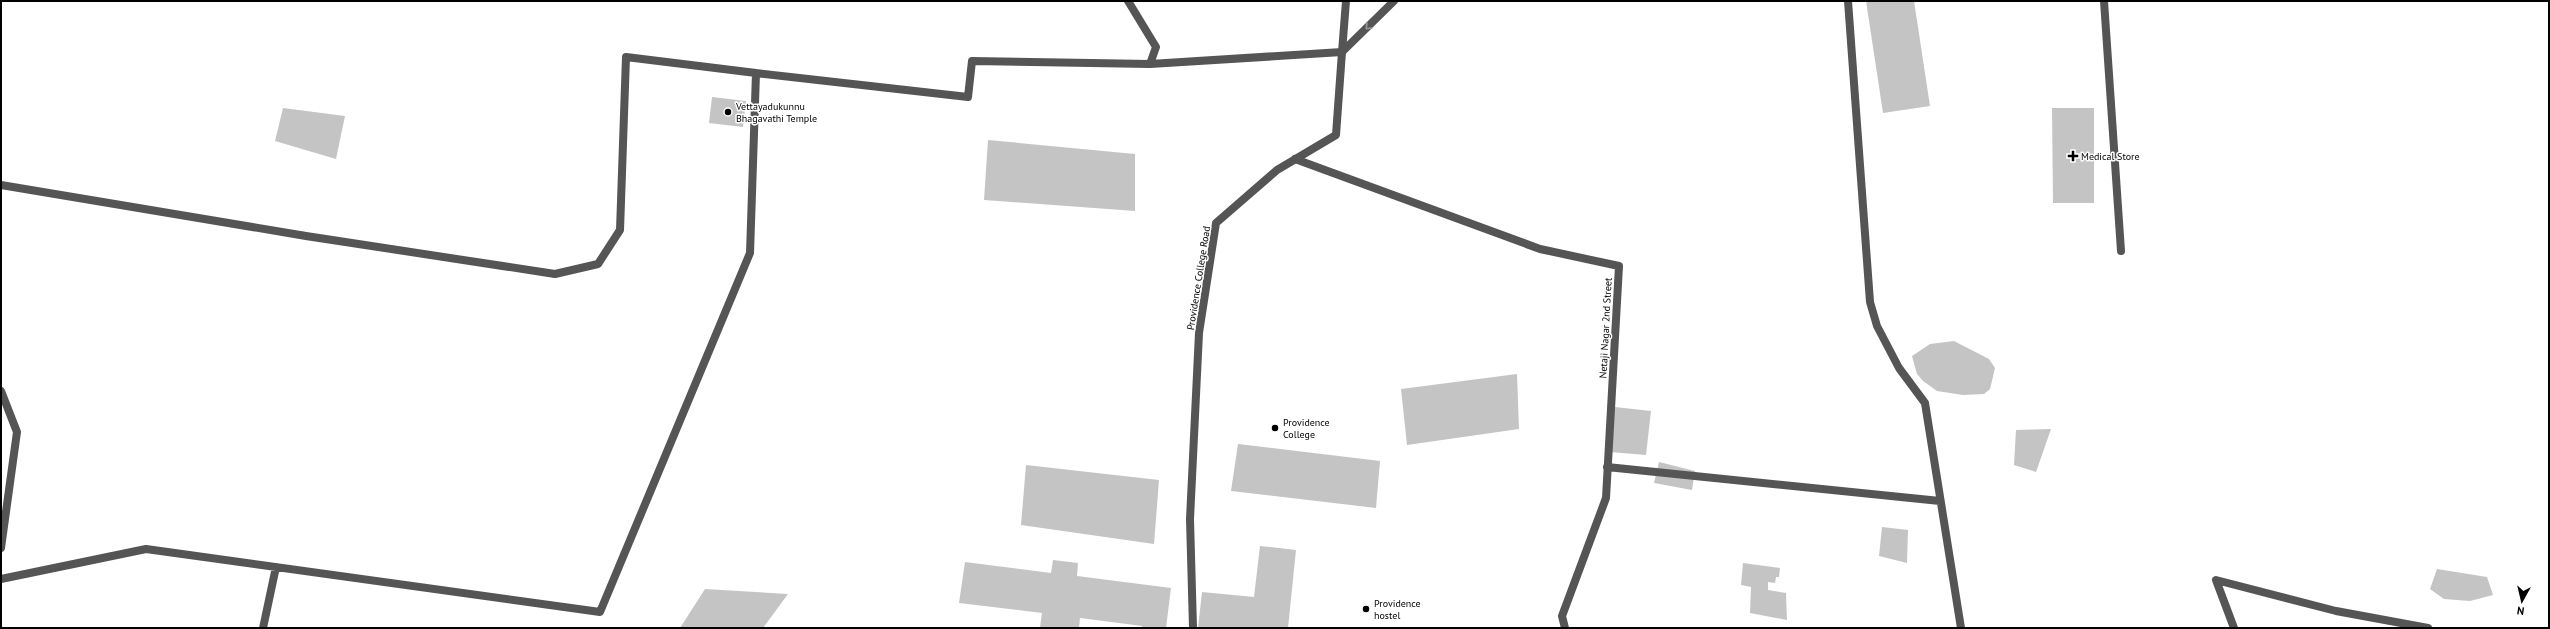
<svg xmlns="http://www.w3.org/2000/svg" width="2550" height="629" viewBox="0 0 2550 629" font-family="'PT Sans',sans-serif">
<rect width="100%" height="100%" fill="#fff"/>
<path fill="#c4c4c4" d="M1866 1H1914L1930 106 1883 113Z
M712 97 746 101 743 127 709 123Z
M283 108 345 116 336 159 275 141Z
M2052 108H2094V203H2053Z
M988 140 1135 154V211L984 200Z
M1954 341 1989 359 1995 368 1990 389 1984 394 1963 395 1937 391 1923 381 1917 374 1912 356 1930 344Z
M1517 374 1519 429 1407 445 1401 389Z
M1615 407 1651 411 1646 455 1610 452Z
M2051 429 2036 472 2014 465 2016 430Z
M1238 444 1380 461 1376 508 1231 491Z
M1659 462 1695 471 1692 490 1654 483Z
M1026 465 1159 480 1154 544 1021 525Z
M1882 527 1908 530 1907 563 1879 556Z
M1260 546 1296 550 1288 628H1198L1202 592 1254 597Z
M1053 560 1078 563 1077 576 1171 588 1166 628H1142V626L1080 618 1079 628H1040L1042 613 959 603 965 562 1051 573Z
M1743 563 1780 568 1779 577H1776L1775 583 1768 582V590L1786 593 1787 620 1750 613 1751 587 1741 585Z
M2437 569 2487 577 2493 595 2470 601 2444 599 2430 589Z
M705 589 788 594 763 628H680Z"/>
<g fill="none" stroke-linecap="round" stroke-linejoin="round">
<path stroke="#555" stroke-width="8" d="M1193 628 1190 519 1199 333 1216 223 1277 170 1336 135 1342 52"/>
<path stroke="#555" stroke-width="8" d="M1848 1 1870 302 1877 326 1899 368 1925 403 1961 628
M2104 1 2121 251
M1150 64 1342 52
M1295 159 1540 249 1619 266 1606 498 1562 616 1565 628
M1 185 306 236 555 274 598 264 620 230 626 57 756 73
M1 391 17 432 1 548
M1607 467 1940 501
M1 579 146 549 600 612 750 253 756 73 968 97 972 61 1150 64 1156 47 1128 1
M263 628 276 567
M2234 628 2216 580 2336 611 2428 628"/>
<path stroke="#555" stroke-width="8" d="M1342 52 1394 1
M1342 52 1346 1"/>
</g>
<defs><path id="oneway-chevron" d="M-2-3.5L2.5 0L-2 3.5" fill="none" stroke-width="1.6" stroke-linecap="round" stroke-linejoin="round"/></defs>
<use stroke="#999" href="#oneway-chevron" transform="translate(1368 27) rotate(135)"/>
<g fill="#000" stroke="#fff" stroke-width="1.5">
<circle cx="728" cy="112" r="4"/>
<path d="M2071 150h4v4h4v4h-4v4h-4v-4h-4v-4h4z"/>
<circle cx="1275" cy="428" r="4"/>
<circle cx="1366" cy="609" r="4"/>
</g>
<g text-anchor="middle" stroke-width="3" stroke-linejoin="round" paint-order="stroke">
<g font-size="10" fill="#000" stroke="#fff" text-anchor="start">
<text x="736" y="110">Vettayadukunnu<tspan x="736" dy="12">Bhagavathi Temple</tspan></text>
<text x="2081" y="160">Medical Store</text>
<text x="1283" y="426">Providence<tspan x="1283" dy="12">College</tspan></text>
<text x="1374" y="607">Providence<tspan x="1374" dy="12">hostel</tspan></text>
</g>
<g font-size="10" fill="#000" stroke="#fff">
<text transform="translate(1198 278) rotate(-81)" y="4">Providence College Road</text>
<text transform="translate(1605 328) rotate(-87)" y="4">Netaji Nagar 2nd Street</text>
</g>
</g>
<rect width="2550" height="629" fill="none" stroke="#000000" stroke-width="4"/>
<g transform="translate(2522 601) rotate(188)" stroke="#ffffff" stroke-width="3" paint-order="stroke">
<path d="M0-3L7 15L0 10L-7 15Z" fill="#000000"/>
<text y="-6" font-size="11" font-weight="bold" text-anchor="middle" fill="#000000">N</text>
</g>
</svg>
